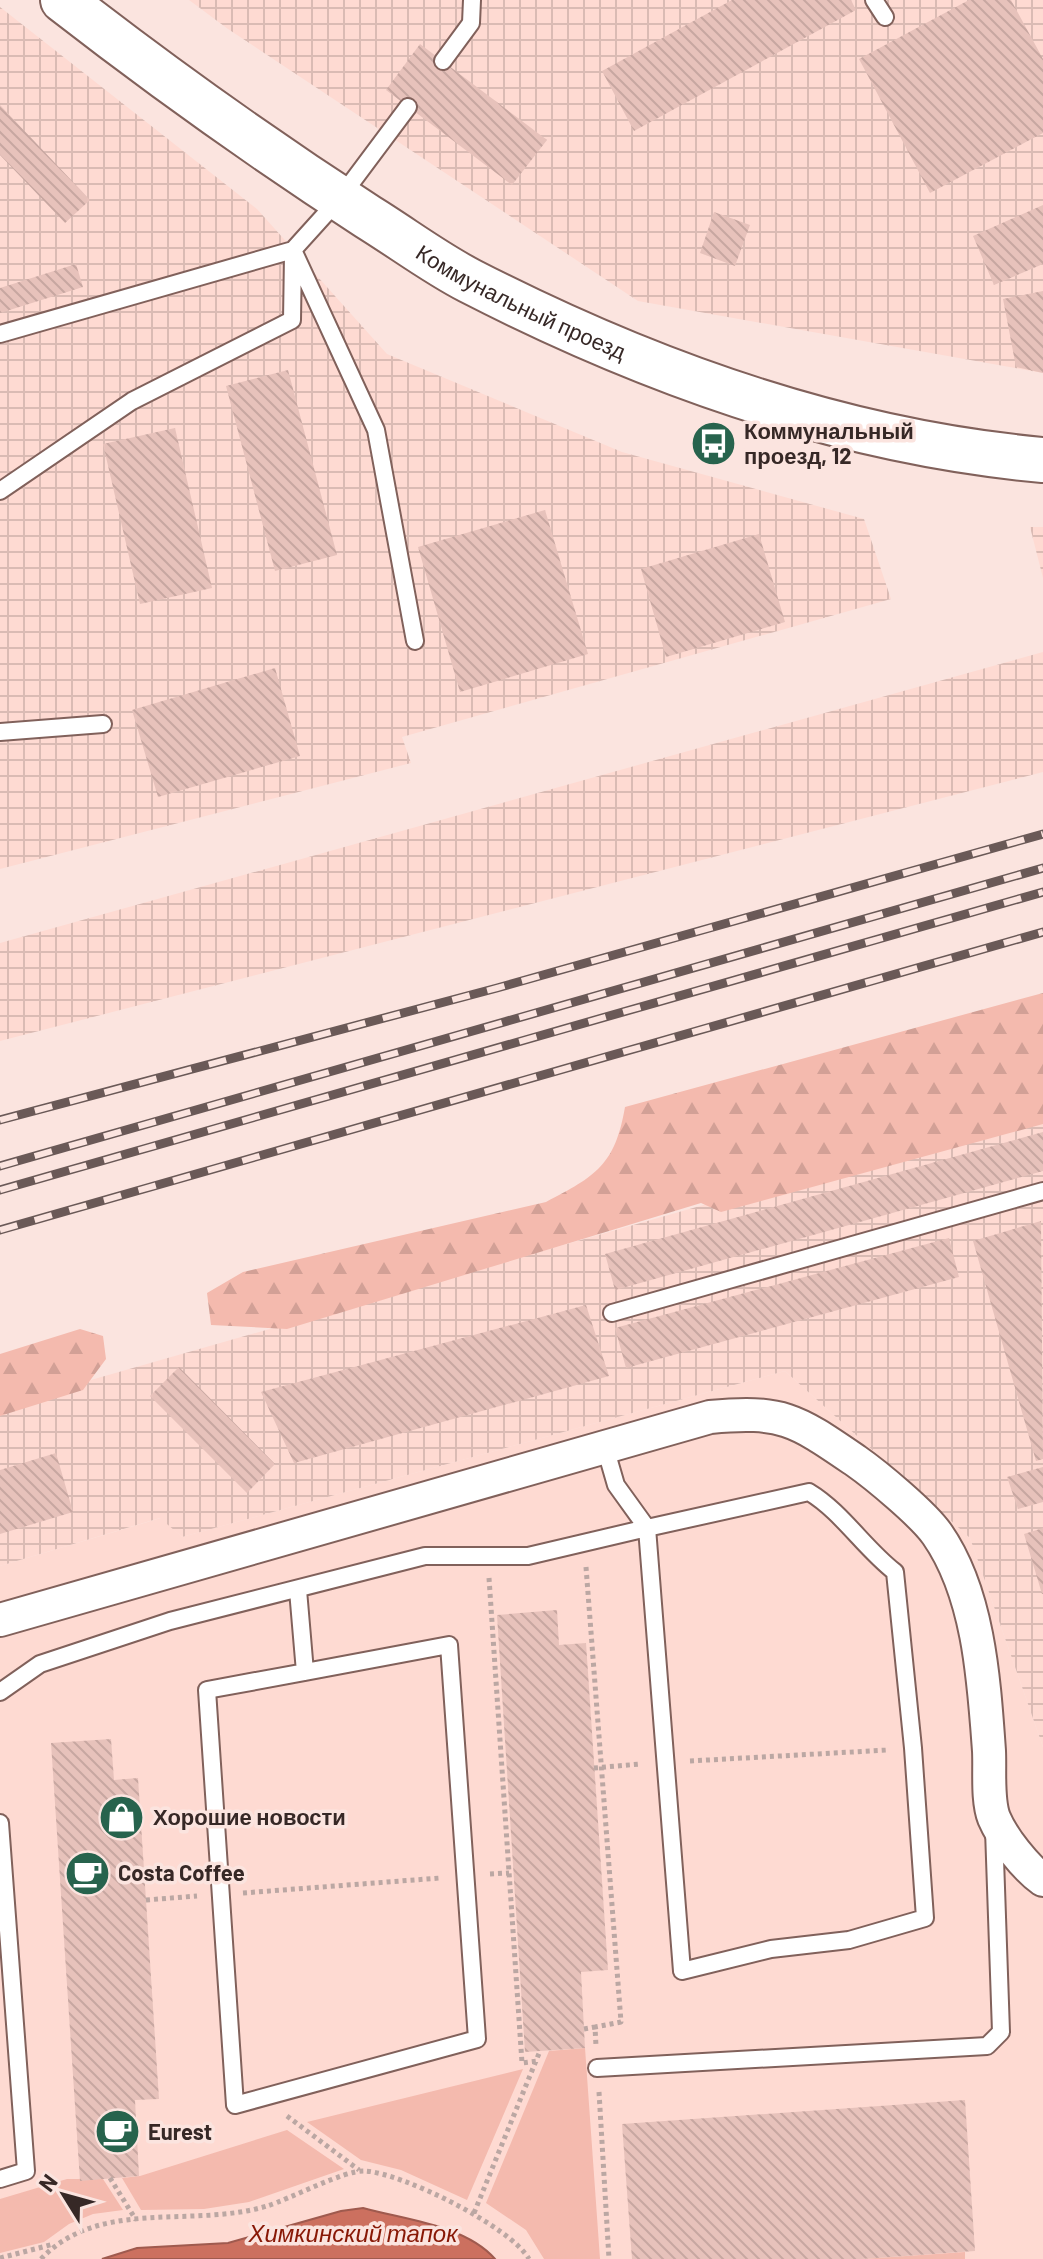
<svg xmlns="http://www.w3.org/2000/svg" width="1043" height="2259" viewBox="0 0 1043 2259" font-family="Barlow,sans-serif">
<defs>
<pattern id="industrial-grid" width="8" height="8" patternUnits="userSpaceOnUse" patternTransform="scale(2)"><rect width="8" height="8" fill="#fedad2"/><path d="M0 4h8M4 0v8" fill="none" stroke="#dabbb4"/></pattern>
<pattern id="forest-firs" width="22" height="20" patternUnits="userSpaceOnUse" patternTransform="scale(2)"><rect width="22" height="20" fill="#f4baae"/><path d="M5 1l3.5 6h-7zM16 11l3.5 6h-7z" fill="#d2a096"/></pattern>
<pattern id="building-back-hatch" width="6" height="6" patternUnits="userSpaceOnUse" patternTransform="scale(2)"><rect width="6" height="6" fill="#e7c2bb"/><path d="M-1 5l2 2M0 0l6 6M5-1l2 2" fill="none" stroke="#c7a7a1"/></pattern>
</defs>
<rect width="100%" height="100%" fill="#fbe4df"/>
<path fill="#fedad2" d="M785 1371 970 1538 1043 1747V2259H0V1566L161 1518 182 1537Z"/>
<path fill="url(#industrial-grid)" d="M189 0H1043V373L638 301 228 29Z
M0 7 257 209 387 354 622 452 864 519 891 599 402 737 411 763 0 869Z
M1030 527H1043V578Z
M1043 652V772L0 1041V943Z
M1043 1108V1747L970 1538 785 1371 182 1537 160 1518 0 1566V1406Z"/>
<path fill="#f4baae" d="M585 2048 600 2259H544L526 2230 486 2203 549 2051Z
M523 2069 467 2200 401 2170 361 2160 307 2122Z
M287 2130 344 2169 249 2202 204 2209 141 2210 122 2178 140 2176Z
M67 2179H103L123 2210 93 2214 69 2224 44 2242 0 2253V2199Z
M965 2252V2259H862Z"/>
<path fill="url(#forest-firs)" d="M1043 993V1124L721 1212 701 1203 287 1329 211 1325 207 1293 243 1272 546 1202C596 1176 615 1165 625 1107Z
M80 1329 103 1336 106 1359 83 1390 0 1416V1354Z"/>
<path fill="#cc705f" stroke="#9f5a4e" stroke-width="2" d="M363 2208C406 2220 465 2225 495 2259H102L137 2248 228 2243 341 2211Z"/>
<path fill="url(#building-back-hatch)" d="M732 0H851L856 10 634 131 602 71Z
M969 0H1011L1043 59V133L930 193 859 59Z
M420 44 547 140 512 185 386 90Z
M0 105 90 200 65 223 0 155Z
M1043 205V264L994 285 973 236Z
M714 212 750 225 735 266 700 253Z
M76 264 83 287 0 313V288Z
M1043 291V373L1016 367 1003 299Z
M288 370 337 555 275 571 226 386Z
M175 428 212 588 140 604 103 444Z
M545 510 588 654 460 692 418 547Z
M759 534 785 622 666 657 641 569Z
M275 668 300 756 158 797 132 710Z
M1043 1132V1171L615 1290 605 1254Z
M1041 1221 1043 1459 1036 1461 973 1241Z
M949 1238 959 1277 626 1368 615 1328Z
M586 1305 609 1376 294 1463 261 1392Z
M179 1367 275 1464 247 1493 150 1396Z
M56 1453 73 1512 0 1534V1470Z
M1043 1467V1502L1018 1509 1007 1477Z
M1043 1528V1594H1042L1024 1534Z
M557 1610 559 1645 586 1643 608 1970 581 1972 585 2048 525 2052 497 1615Z
M111 1739 114 1780 138 1778 159 2099 135 2100 139 2176 80 2181 51 1743Z
M965 2100 975 2251 862 2259H632L622 2124Z"/>
<g fill="none" stroke-linecap="round" stroke-linejoin="round">
<defs>
<path id="lane" d="M874 0 885 17
M443 61 471 23 472 0
M293 250 376 430 415 641
M0 334 293 250 340 198 408 107
M0 491 132 401 292 320 293 255
M0 732 103 724
M612 1313 1043 1191
M809 1492C842 1512 864 1548 895 1572L913 1748 925 1918 849 1940 771 1949 682 1971 647 1528Z
M298 1590 305 1672 449 1645 477 2039 235 2105 207 1690 305 1672
M0 1692 40 1664 170 1621 425 1556H528L647 1528 616 1485 605 1447
M0 1823 26 2171 0 2179
M597 2068 987 2046 1001 2032 994 1830"/>
<path id="street" d="M0 1620 710 1417C783 1410 796 1420 856 1461 876 1475 923 1514 937 1534 979 1594 984 1681 989 1751 990 1771 987 1800 994 1818 1003 1839 1025 1867 1043 1880"/>
<g id="secondary">
<path id="s1" d="M63 0C162 77 263 149 368 217 402 238 435 263 470 281 649 373 842 442 1043 460"/>
</g>
</defs>
<use href="#lane" stroke="#81615b" stroke-width="20"/>
<use href="#street" stroke="#81615b" stroke-width="36"/>
<use href="#secondary" stroke="#81615b" stroke-width="48"/>
<path stroke="#bba7a3" stroke-width="5" stroke-dasharray="4 4" stroke-linecap="butt" d="M586 1567 621 2022 595 2027
M489 1578 522 2063 538 2061
M690 1761 888 1750
M594 1768 640 1764
M490 1874 509 1873
M243 1893 440 1878
M146 1900 197 1896
M584 2029 595 2027 596 2046
M599 2092 609 2259
M287 2116 359 2170
M110 2178 136 2220
M474 2213 540 2051
M0 2258 54 2244
M41 2259C100 2197 192 2229 267 2206 290 2199 344 2170 365 2171 402 2173 510 2226 529 2259"/>
<use href="#lane" stroke="#fff" stroke-width="16"/>
<use href="#street" stroke="#fff" stroke-width="32"/>
<use href="#secondary" stroke="#fff" stroke-width="44"/>
<defs>
<path id="rail" d="M0 1120 497 988 1043 834
M0 1166 1043 868
M0 1190 1043 892
M0 1230 1043 932"/>
</defs>
<use href="#rail" stroke="#6a5957" stroke-width="9"/>
<use href="#rail" stroke="#fbe4df" stroke-width="6" stroke-dasharray="18" stroke-linecap="butt"/>
</g>
<defs>
<symbol id="bus-disc" viewBox="-11 -11 22 22"><circle r="9.5" fill="#27634d" stroke="#fbe4df"/><path d="M-5-6H5V4H4V6H2V4H-2V6H-4V4H-5ZM-3.5-4V0h7V-4ZM-3.5 1.2v1.5H-2V1.2ZM2 1.2v1.5H3.5V1.2Z" fill="#fff"/></symbol>
<symbol id="shop-disc" viewBox="-11 -11 22 22"><circle r="9.5" fill="#27634d" stroke="#fbe4df"/><path d="M-5-2.5h2.3a2.7 3.5 0 0 1 5.4 0H5L5.5 6h-11ZM-1.5-2.5h3a1.5 2.3 0 0 0-3 0Z" fill="#fff"/></symbol>
<symbol id="cafe-disc" viewBox="-11 -11 22 22"><circle r="9.5" fill="#27634d" stroke="#fbe4df"/><path d="M-5.5-4.5H6V0H3Q3 3.5 0 3.5H-2.5Q-5.5 3.5-5.5 0ZM3-3.2v2h1.7v-2ZM-6 4.5H4V6H-6Z" fill="#fff"/></symbol>
</defs>
<g fill-rule="evenodd">
<use href="#bus-disc" x="688" y="418" width="51" height="51"/>
<use href="#shop-disc" x="96" y="1792" width="51" height="51"/>
<use href="#cafe-disc" x="62" y="1848" width="51" height="51"/>
<use href="#cafe-disc" x="92" y="2106" width="51" height="51"/>
</g>
<g text-anchor="middle" stroke-width="7" stroke-linejoin="round" paint-order="stroke">
<g font-size="22" fill="#362826" stroke="#fbe4df">
<text dy="8" stroke="none"><textPath href="#s1" startOffset="550">Коммунальный проезд</textPath></text>
</g>
<g font-size="22" font-weight="bold" fill="#362826" stroke="#fbe4df" text-anchor="start">
<text x="744" y="439">Коммунальный<tspan x="744" dy="25">проезд, 12</tspan></text>
<text x="153" y="1825">Хорошие новости</text>
<text x="118" y="1881">Costa Coffee</text>
<text x="148" y="2140">Eurest</text>
</g>
<g font-size="24" font-style="italic" fill="#881806" stroke="#fbe4df">
<text x="353" y="2242">Химкинский тапок</text>
</g>
</g>
<g transform="translate(64 2195) rotate(307)" stroke="#fbe4df" stroke-width="6" paint-order="stroke">
<path d="M0-6L14 30L0 20L-14 30Z" fill="#362826"/>
<text y="-12" font-size="22" font-weight="bold" text-anchor="middle" fill="#362826">N</text>
</g>
</svg>
